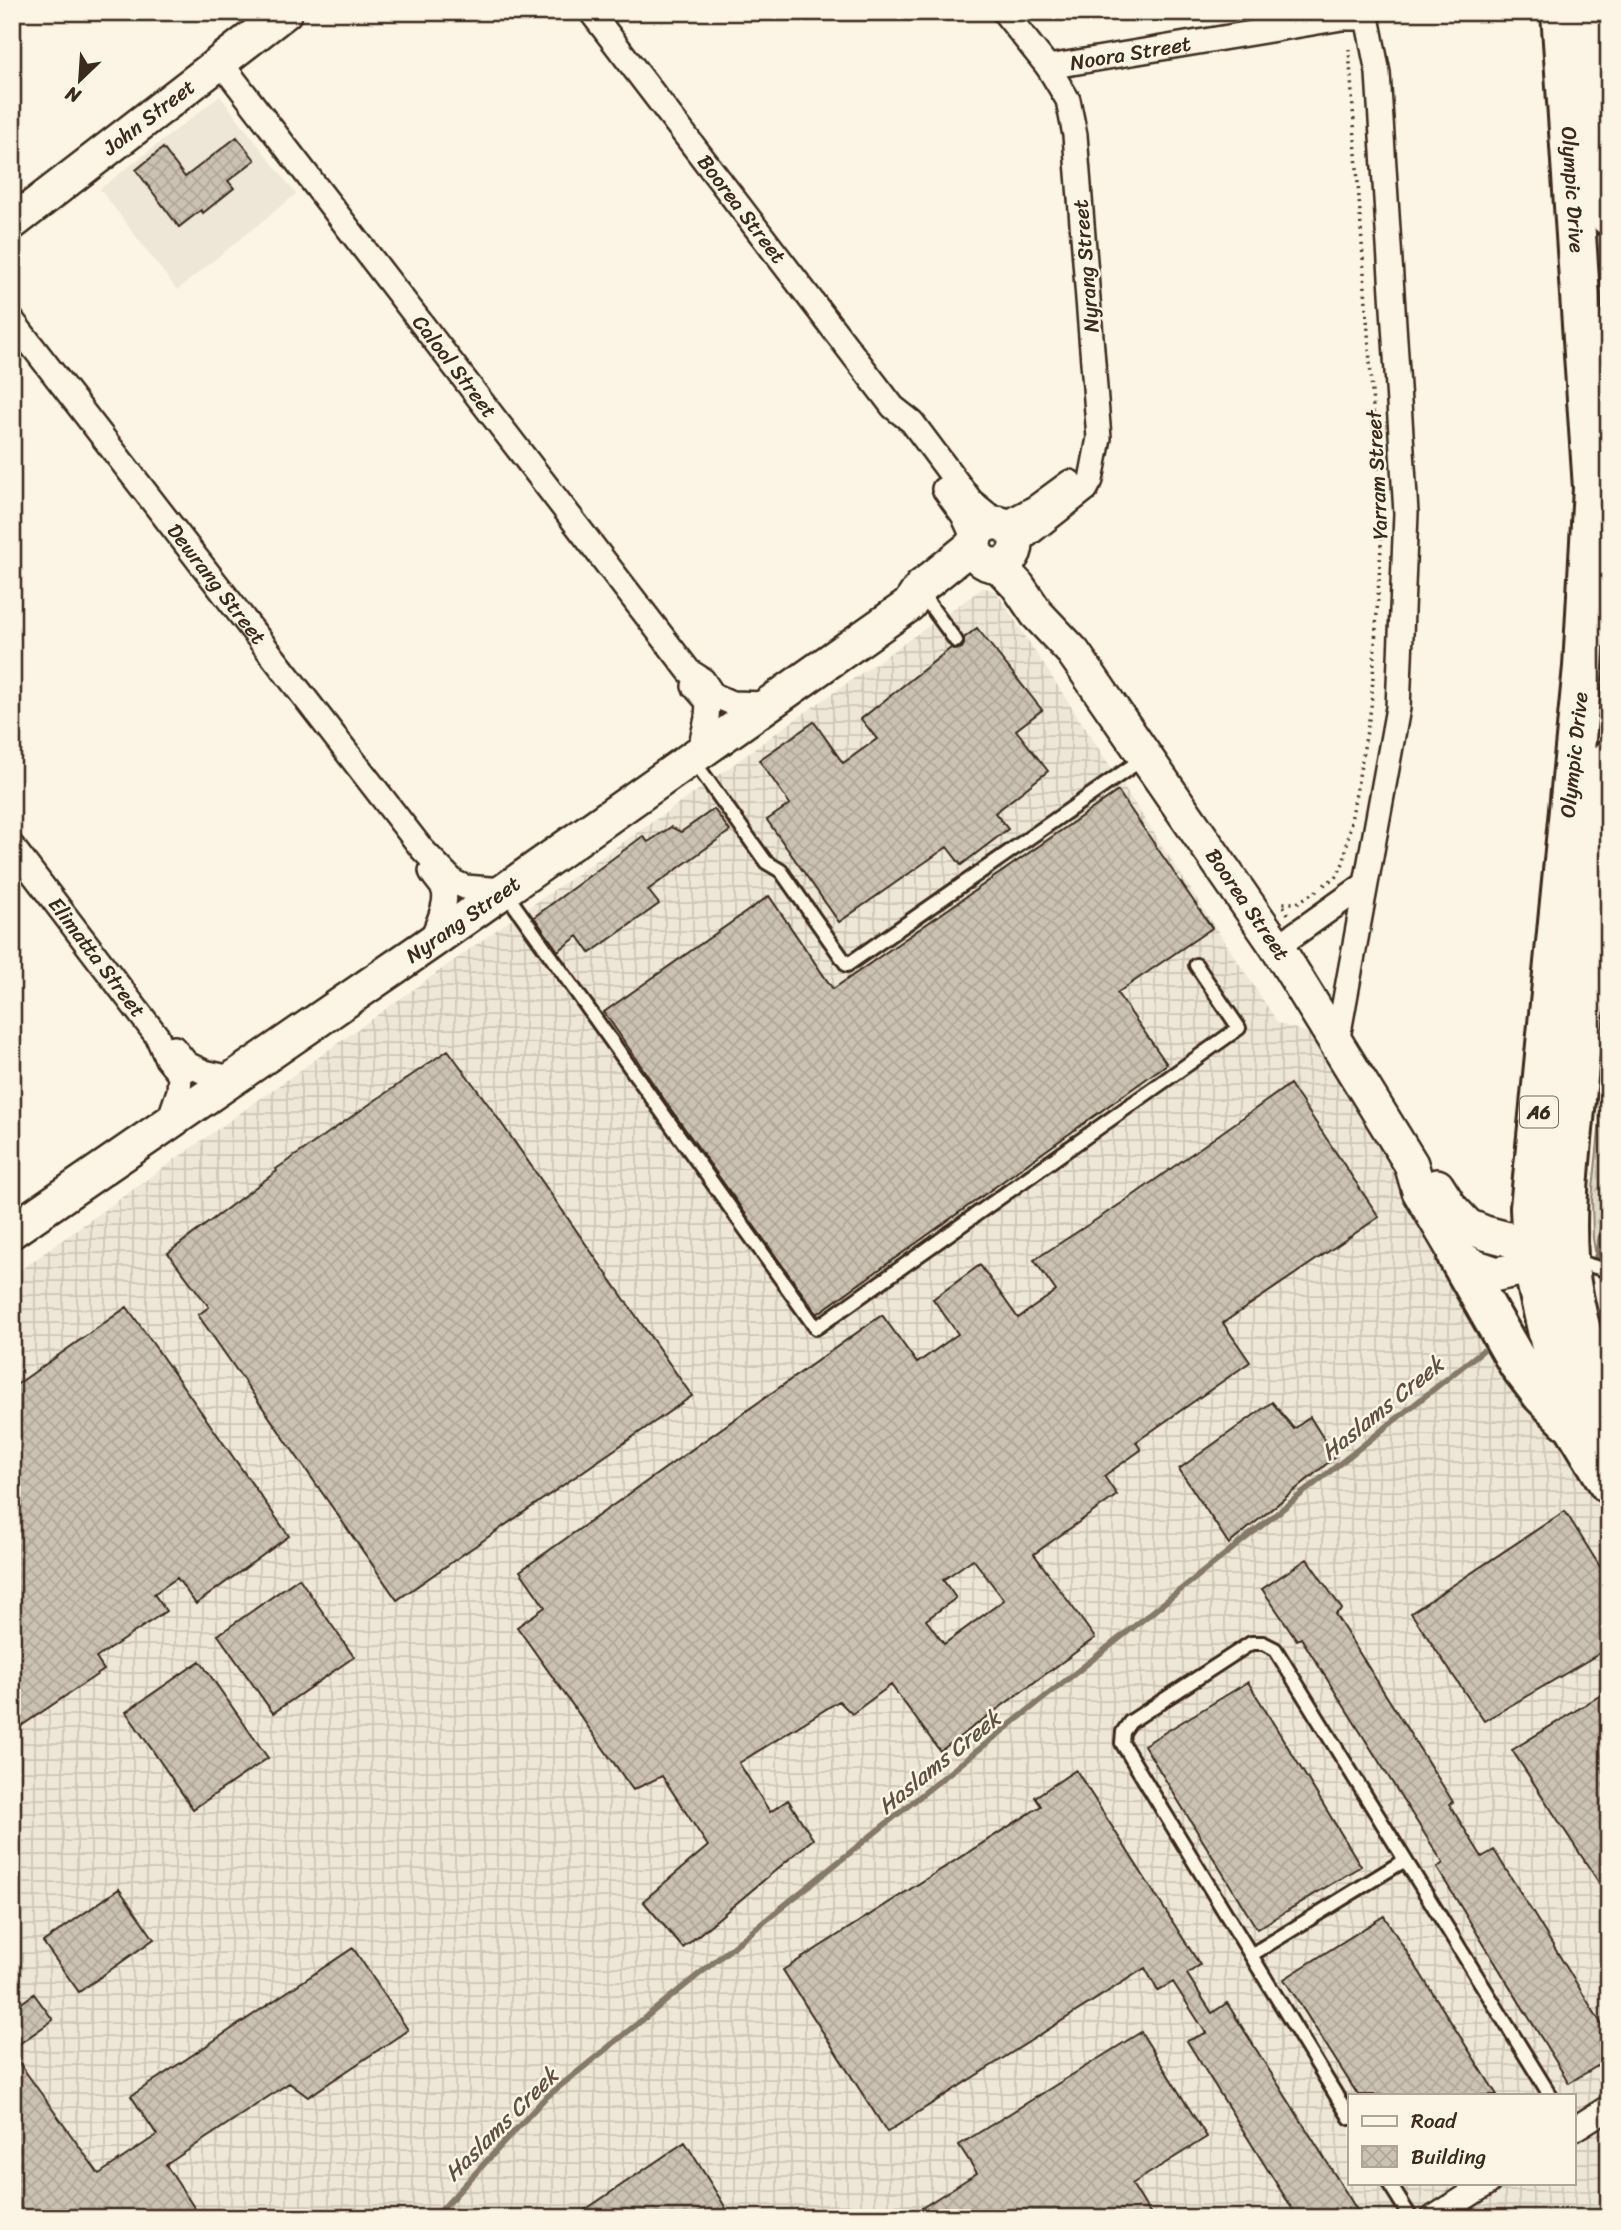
<svg xmlns="http://www.w3.org/2000/svg" width="1621" height="2230" viewBox="0 0 1621 2230" font-family="Sriracha,sans-serif">
<defs>
<pattern id="industrial-grid" width="8" height="8" patternUnits="userSpaceOnUse" patternTransform="scale(1.75)"><rect width="8" height="8" fill="#eee6d6"/><path d="M0 4h8M4 0v8" fill="none" stroke="#cdc5b7"/></pattern>
<pattern id="park-crowns" width="20" height="18" patternUnits="userSpaceOnUse" patternTransform="scale(1.75)"><rect width="20" height="18" fill="#e0d8c8"/><path d="M2 6a3 3 0 1 1 6 0M12 15a3 3 0 1 1 6 0" fill="none" stroke="#c1baab"/></pattern>
<pattern id="building-cross-hatch" width="8" height="8" patternUnits="userSpaceOnUse" patternTransform="scale(1.75)"><rect width="8" height="8" fill="#ccc2b3"/><path d="M0 0l8 8M0 8l8-8" fill="none" stroke="#b0a79a"/></pattern>
</defs>
<rect width="100%" height="100%" fill="#fcf5e5"/>
<filter id="ink" filterUnits="userSpaceOnUse"><feTurbulence type="fractalNoise" baseFrequency=".0143" numOctaves="2"/><feDisplacementMap in="SourceGraphic" scale="14" xChannelSelector="R" yChannelSelector="G"/><feConvolveMatrix kernelMatrix="1 2 1 2 8 2 1 2 1" color-interpolation-filters="sRGB"/></filter>
<g filter="url(#ink)">
<path fill="#eee6d6" d="M220 96 296 194 177 290 100 189Z"/>
<path fill="url(#industrial-grid)" fill-rule="evenodd" d="M983 588 995 590 1278 1023 1337 1043 1609 1484V2218H12V1276L512 919 703 787 776 733ZM1350 2095H1574V2183H1350Z"/>
<path fill="url(#park-crowns)" stroke="#8e8173" stroke-width="2" d="M1609 1034V1314L1601 1284 1593 1239 1592 1199Z"/>
<g fill="none" stroke-linecap="round" stroke-linejoin="round">
<path stroke="#85796b" stroke-width="6" d="M1595 1263 1609 1194
M434 2218 544 2099 934 1785 1482 1351"/>
</g>
<path fill="url(#building-cross-hatch)" stroke="#3b2a1e" stroke-width="2" fill-rule="evenodd" d="M237 137 255 160 228 181 234 188 203 213 201 210 179 227 136 170 163 148 185 177Z
M977 628 1042 710 1016 730 1048 771 995 813 1008 829 961 865 947 847 839 922 767 820 790 804 759 760 814 722 843 763 877 739 861 719 951 648 956 650 962 648 964 644V638Z
M1118 791 1212 928 1117 993 1167 1064 817 1314 670 1108 604 1012 769 896 833 989Z
M714 809 730 831 648 890 659 904 590 953 578 936 558 951 534 917 643 836 648 842 671 827 681 832Z
M448 1050 490 1107 692 1396 397 1600 198 1315 209 1307 168 1253 277 1171 276 1169Z
M1290 1084 1379 1217 1223 1323 1250 1362 1136 1442 1141 1450 1104 1476 1117 1495 1034 1554 1095 1638 940 1751 891 1685 852 1714 839 1701 739 1763 770 1812 788 1800 813 1839 683 1948 643 1901 708 1846 662 1776 633 1790 517 1627 545 1607 520 1571 882 1315 917 1363 958 1334 933 1299 980 1265 1018 1318 1056 1291 1034 1260 1131 1197ZM973 1559 1004 1600 944 1644 926 1620 956 1598 943 1580Z
M127 1307 289 1536 196 1604 177 1578 154 1594 166 1611 96 1658 104 1670 12 1732V1388Z
M1272 1402 1294 1429 1310 1417 1335 1457 1229 1544 1179 1469Z
M1565 1511 1609 1581V1648L1484 1721 1411 1613Z
M1307 1559 1342 1609 1335 1614 1453 1802 1449 1804 1482 1857 1494 1850 1609 2036V2059L1569 2083 1437 1868 1443 1863 1301 1638 1297 1640 1262 1589Z
M299 1578 354 1657 273 1713 218 1635Z
M200 1661 268 1758 193 1809 126 1712Z
M1248 1682 1361 1866 1257 1929 1144 1745Z
M1609 1690V1898L1512 1750Z
M1076 1770 1200 1965 1187 1974 1212 2013 1227 2003 1362 2218H1298L1187 2041 1206 2033 1173 1982 1158 1991 1145 1968 887 2132 783 1970 1041 1806 1035 1797Z
M119 1889 154 1939 79 1992 43 1942Z
M1384 1916 1497 2095H1358L1284 1979Z
M353 1948 408 2030 308 2097 289 2083 166 2165 201 2218H12V2053L99 2174 157 2135 131 2096Z
M34 1994 53 2020 12 2049V2010Z
M1141 2032 1207 2137 1132 2184 1153 2218H906L977 2173 959 2145Z
M685 2142 732 2218H573Z"/>
<g fill="none" stroke-linecap="round" stroke-linejoin="round">
<defs>
<path id="lane" d="M927 601 956 641
M693 760 766 862 781 871 847 965 1145 757
M505 892 816 1328 1239 1028 1196 965
M1572 1260 1609 1271
M1251 1955 1405 1860
M1350 2118 1122 1743 1123 1732 1130 1722 1251 1643H1263L1275 1649 1550 2095
M1389 2183 1411 2218"/>
<g id="street">
<path id="s1" d="M591 12 893 407 912 422 971 501 997 522"/>
<path id="s2" d="M1004 12 1048 67 1342 18H1366"/>
<path id="s3" d="M221 63 689 671 703 680 713 695 732 703 767 704"/>
<path id="s4" d="M12 320 422 849 454 882 465 887 503 890"/>
<path d="M944 489 963 515 974 539"/>
<path d="M1005 524 1036 507 1070 482"/>
<path d="M1016 544 1086 489 1091 480 1099 438 1075 135 1068 100 1048 67"/>
<path d="M694 686 708 702 707 718 699 754"/>
<path id="s5" d="M12 846 157 1036 167 1059 180 1075 179 1091 168 1123"/>
<path d="M430 943C435 929 448 906 444 891 442 884 434 878 431 871"/>
<path d="M1277 947 1364 885"/>
<path d="M1337 1043 1398 708 1406 513 1378 73 1366 12"/>
<path d="M174 1048 187 1064 204 1072 231 1078"/>
<path d="M1574 2129 1609 2107"/>
<path d="M1433 2218 1488 2183"/>
</g>
<g id="secondary">
<path id="s6" d="M12 223 285 12"/>
<circle cx="995" cy="544" r="21"/>
<path id="s7" d="M998 565 1018 586 1037 614 1073 652 1277 947 1411 1164 1419 1191 1457 1256 1476 1267 1497 1274 1558 1261"/>
<path d="M1437 1186 1451 1208 1468 1226 1485 1233 1531 1245 1554 1254"/>
<path id="s8" d="M12 1231 430 943 909 605 921 587 973 545"/>
</g>
<g id="highway">
<path id="s9" d="M1561 12 1593 488 1583 667 1530 1208 1533 1267 1557 1374 1574 1426 1609 1484"/>
<path d="M1595 12 1609 216"/>
<path d="M1609 760C1599 866 1587 971 1578 1077 1573 1137 1564 1197 1568 1257 1572 1311 1590 1365 1609 1416"/>
<path d="M1457 1256 1519 1365 1542 1395 1567 1420"/>
</g>
</defs>
<use href="#lane" stroke="#3b2a1e" stroke-width="18"/>
<use href="#street" stroke="#3b2a1e" stroke-width="28"/>
<use href="#secondary" stroke="#3b2a1e" stroke-width="38"/>
<use href="#highway" stroke="#3b2a1e" stroke-width="44"/>
<path stroke="#3b2a1e" stroke-width="3.5" stroke-dasharray="2 5" stroke-linecap="butt" d="M1324 885 1337 876 1344 861 1371 708 1383 515 1375 437 1349 49
M1288 914 1282 903H1297L1318 890"/>
<use href="#lane" stroke="#fcf5e5" stroke-width="12"/>
<use href="#street" stroke="#fcf5e5" stroke-width="23"/>
<use href="#secondary" stroke="#fcf5e5" stroke-width="33"/>
<use href="#highway" stroke="#fcf5e5" stroke-width="38"/>
</g>
</g>
<g text-anchor="middle" stroke-width="5" stroke-linejoin="round" paint-order="stroke">
<rect fill="#fcf5e5" stroke="#75675a" stroke-width="2" x="1520" y="1096.5" width="38" height="31" rx="5"/>
<g font-size="19" font-weight="bold" fill="#3b2a1e">
<text x="1539" y="1119">A6</text>
</g>
<g font-size="21" fill="#3b2a1e" stroke="#fcf5e5">
<text dy="7" stroke="none"><textPath href="#s2" startOffset="154">Noora Street</textPath></text>
<text dy="7" stroke="none"><textPath href="#s6" startOffset="173">John Street</textPath></text>
<text dy="7" stroke="none"><textPath href="#s9" startOffset="178">Olympic Drive</textPath></text>
<text dy="7" stroke="none"><textPath href="#s1" startOffset="248">Boorea Street</textPath></text>
<text transform="translate(1086 266) rotate(-95)" y="7">Nyrang Street</text>
<text dy="7" stroke="none"><textPath href="#s3" startOffset="383">Calool Street</textPath></text>
<text transform="translate(1377 475) rotate(-93)" y="7">Yarram Street</text>
<text dy="7" stroke="none"><textPath href="#s4" startOffset="334">Dewrang Street</textPath></text>
<text transform="translate(1574 755) rotate(-84)" y="7">Olympic Drive</text>
<text dy="7" stroke="none"><textPath href="#s7" startOffset="422">Boorea Street</textPath></text>
<text dy="7" stroke="none"><textPath href="#s8" startOffset="548">Nyrang Street</textPath></text>
<text dy="7" stroke="none"><textPath href="#s5" startOffset="140">Elimatta Street</textPath></text>
</g>
<g font-size="23" font-style="italic" fill="#605144" stroke="#fcf5e5">
<text transform="translate(1382 1408) rotate(-39)" y="8">Haslams Creek</text>
<text transform="translate(939 1762) rotate(-39)" y="8">Haslams Creek</text>
<text transform="translate(501 2124) rotate(-45)" y="8">Haslams Creek</text>
</g>
</g>
<rect width="1621" height="2230" fill="none" stroke="#fcf5e5" stroke-width="42"/>
<rect x="21" y="21" width="1579" height="2188" fill="none" stroke="#3b2a1e" stroke-width="2.5" filter="url(#ink)"/>
<rect x="1348" y="2094" width="228" height="91" fill="#fcf5e5" stroke="#afa495" stroke-width="2"/>
<rect x="1362" y="2116" width="35" height="10" fill="#fcf5e5" stroke="#afa495" stroke-width="2"/>
<text x="1411" y="2128" font-size="21" fill="#3b2a1e">Road</text>
<rect x="1362" y="2146" width="35" height="21" fill="url(#building-cross-hatch)" stroke="#afa495" stroke-width="2"/>
<text x="1411" y="2164" font-size="21" fill="#3b2a1e">Building</text>
<g transform="translate(80 80) rotate(205)" stroke="#fcf5e5" stroke-width="5" paint-order="stroke">
<path d="M0-5L12 26L0 18L-12 26Z" fill="#3b2a1e"/>
<text y="-10" font-size="19" font-weight="bold" text-anchor="middle" fill="#3b2a1e">N</text>
</g>
</svg>
